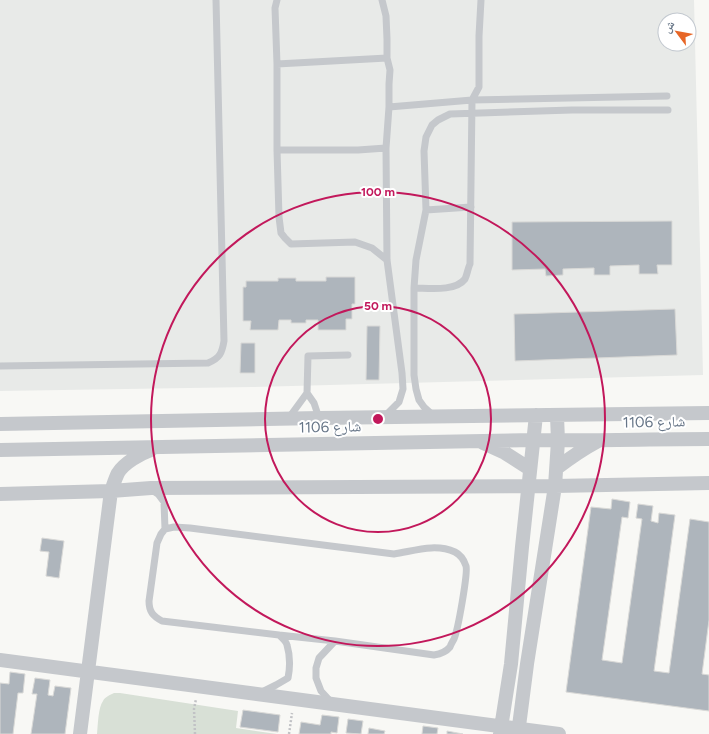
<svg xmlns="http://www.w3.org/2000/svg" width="709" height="734" viewBox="0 0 709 734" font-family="Figtree,'Noto Naskh Arabic',sans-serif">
<rect width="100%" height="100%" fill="#f8f8f5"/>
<path fill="#e8eae8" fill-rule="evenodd" d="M0 0H694L703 375 252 387 0 391ZM665 20H689V44H665Z"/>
<path fill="#d8e0d6" d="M114 693H120L238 711 236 728 277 734H97C98 725 98 708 103 701 105 697 110 695 114 693Z"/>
<path fill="#aeb5bc" stroke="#d9d9d7" d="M672 221V265H657L658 274H639V265L610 266V275H594V268L563 269V275L546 276 545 269 512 270V222Z
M326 277H355V304H352V319H346V330H318V320H306V323H291V320H279L278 330H250L251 321H243V287H246V281H278V278H296V281H326Z
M675 309 677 355 515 361 514 314Z
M367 326H380L379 380H366Z
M241 343H255V373H240Z
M612 499 630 502 628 518 622 517 602 660 622 663 642 519 636 518 638 504 653 506 651 521 658 523 659 513 675 515 654 671 669 673 690 519 709 522V620L702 674 709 675V711L566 692 591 507 611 509Z
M42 538 64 541 59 578 46 576 49 552 40 551Z
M10 672 25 674 23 693H18L13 734H0V683L9 684Z
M35 678 50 680 48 695 53 696 55 686 71 688 65 734H31L37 694H32Z
M243 710 280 715 278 732 240 727Z
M322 715 339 717 337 733 331 732V734H299L301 722 320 725Z
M348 719 363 721 361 734 346 733Z
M423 726 438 728 437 734H422Z
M369 728 385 731 384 734H368Z
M447 731 463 734H447Z"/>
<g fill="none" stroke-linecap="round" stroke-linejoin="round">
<path stroke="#c1c2c5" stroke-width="2.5" stroke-dasharray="2 2" stroke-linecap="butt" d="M195 734 194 709 196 699
M289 734 292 713"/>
<path stroke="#c5c8cc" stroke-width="7" d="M277 0 275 8 277 64V150L279 217 281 233 285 238 291 244 355 242 372 248 387 260
M382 0 386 16 387 39V58
M277 64 387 58 390 70 389 84V107
M277 150H358L386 148
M426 210 471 207
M414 288C428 288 455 292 465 279 467 275 468 268 470 264L472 100 479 87V36L481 0
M0 366 208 363C220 358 222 353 224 341L216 0
M307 393 314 403 319 418
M385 416 399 402 403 389 402 373 387 260 386 148 389 107 472 100 667 96
M434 416 424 407 419 400 416 389 414 375V288L416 260 426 210 424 151 426 137 432 125 438 120 450 114 572 110H668
M288 419 307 393 308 356 348 355
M152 490 158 494 164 502 165 529
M279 635 335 641
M262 692 276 685 288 678C290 668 290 655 287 645 286 641 282 638 279 635L162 621C153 616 149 612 149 601L157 543 161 534 165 529 174 527 190 528 394 554C414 551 435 543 455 552 461 555 464 560 466 566 468 573 458 630 454 639 453 641 451 644 450 647 446 652 440 654 434 655L335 641 319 658 316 668V678L321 691 332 703"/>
<path stroke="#c5c8cc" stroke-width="14" d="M0 424 319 418 709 413
M483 443 505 453 530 469
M0 450 534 440C592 441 650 439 709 439
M557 468C570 458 583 449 598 441
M0 494 111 491 151 488 555 486 709 483
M0 660 559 734
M80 734 111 491C113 486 115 479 118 473 124 463 140 454 151 450
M500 734 511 664 522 547 536 415
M518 734 527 664 555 486 558 441 557 416"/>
</g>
<g fill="none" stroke="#c2185b" stroke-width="2">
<circle cx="378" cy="419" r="113"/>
<circle cx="378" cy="419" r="227"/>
</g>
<g text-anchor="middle" stroke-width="4" stroke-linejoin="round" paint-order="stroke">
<g font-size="15" fill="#667587" stroke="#fff">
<text transform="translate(654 422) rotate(-1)" y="5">شارع 1106</text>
<text transform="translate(330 427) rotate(-1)" y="5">شارع 1106</text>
</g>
</g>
<circle cx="378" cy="419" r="6" fill="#c2185b" stroke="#fff" stroke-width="2"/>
<g font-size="12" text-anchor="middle" font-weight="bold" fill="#c2185b" stroke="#fff" stroke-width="4" stroke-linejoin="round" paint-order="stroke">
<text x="378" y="196">100 m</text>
<text x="378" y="310">50 m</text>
</g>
<g transform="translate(677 32) rotate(302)"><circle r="19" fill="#ffffff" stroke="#c2c8cf"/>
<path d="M0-3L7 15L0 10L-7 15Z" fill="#e76626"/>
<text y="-6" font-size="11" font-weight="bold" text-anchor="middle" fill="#667587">ش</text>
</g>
</svg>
